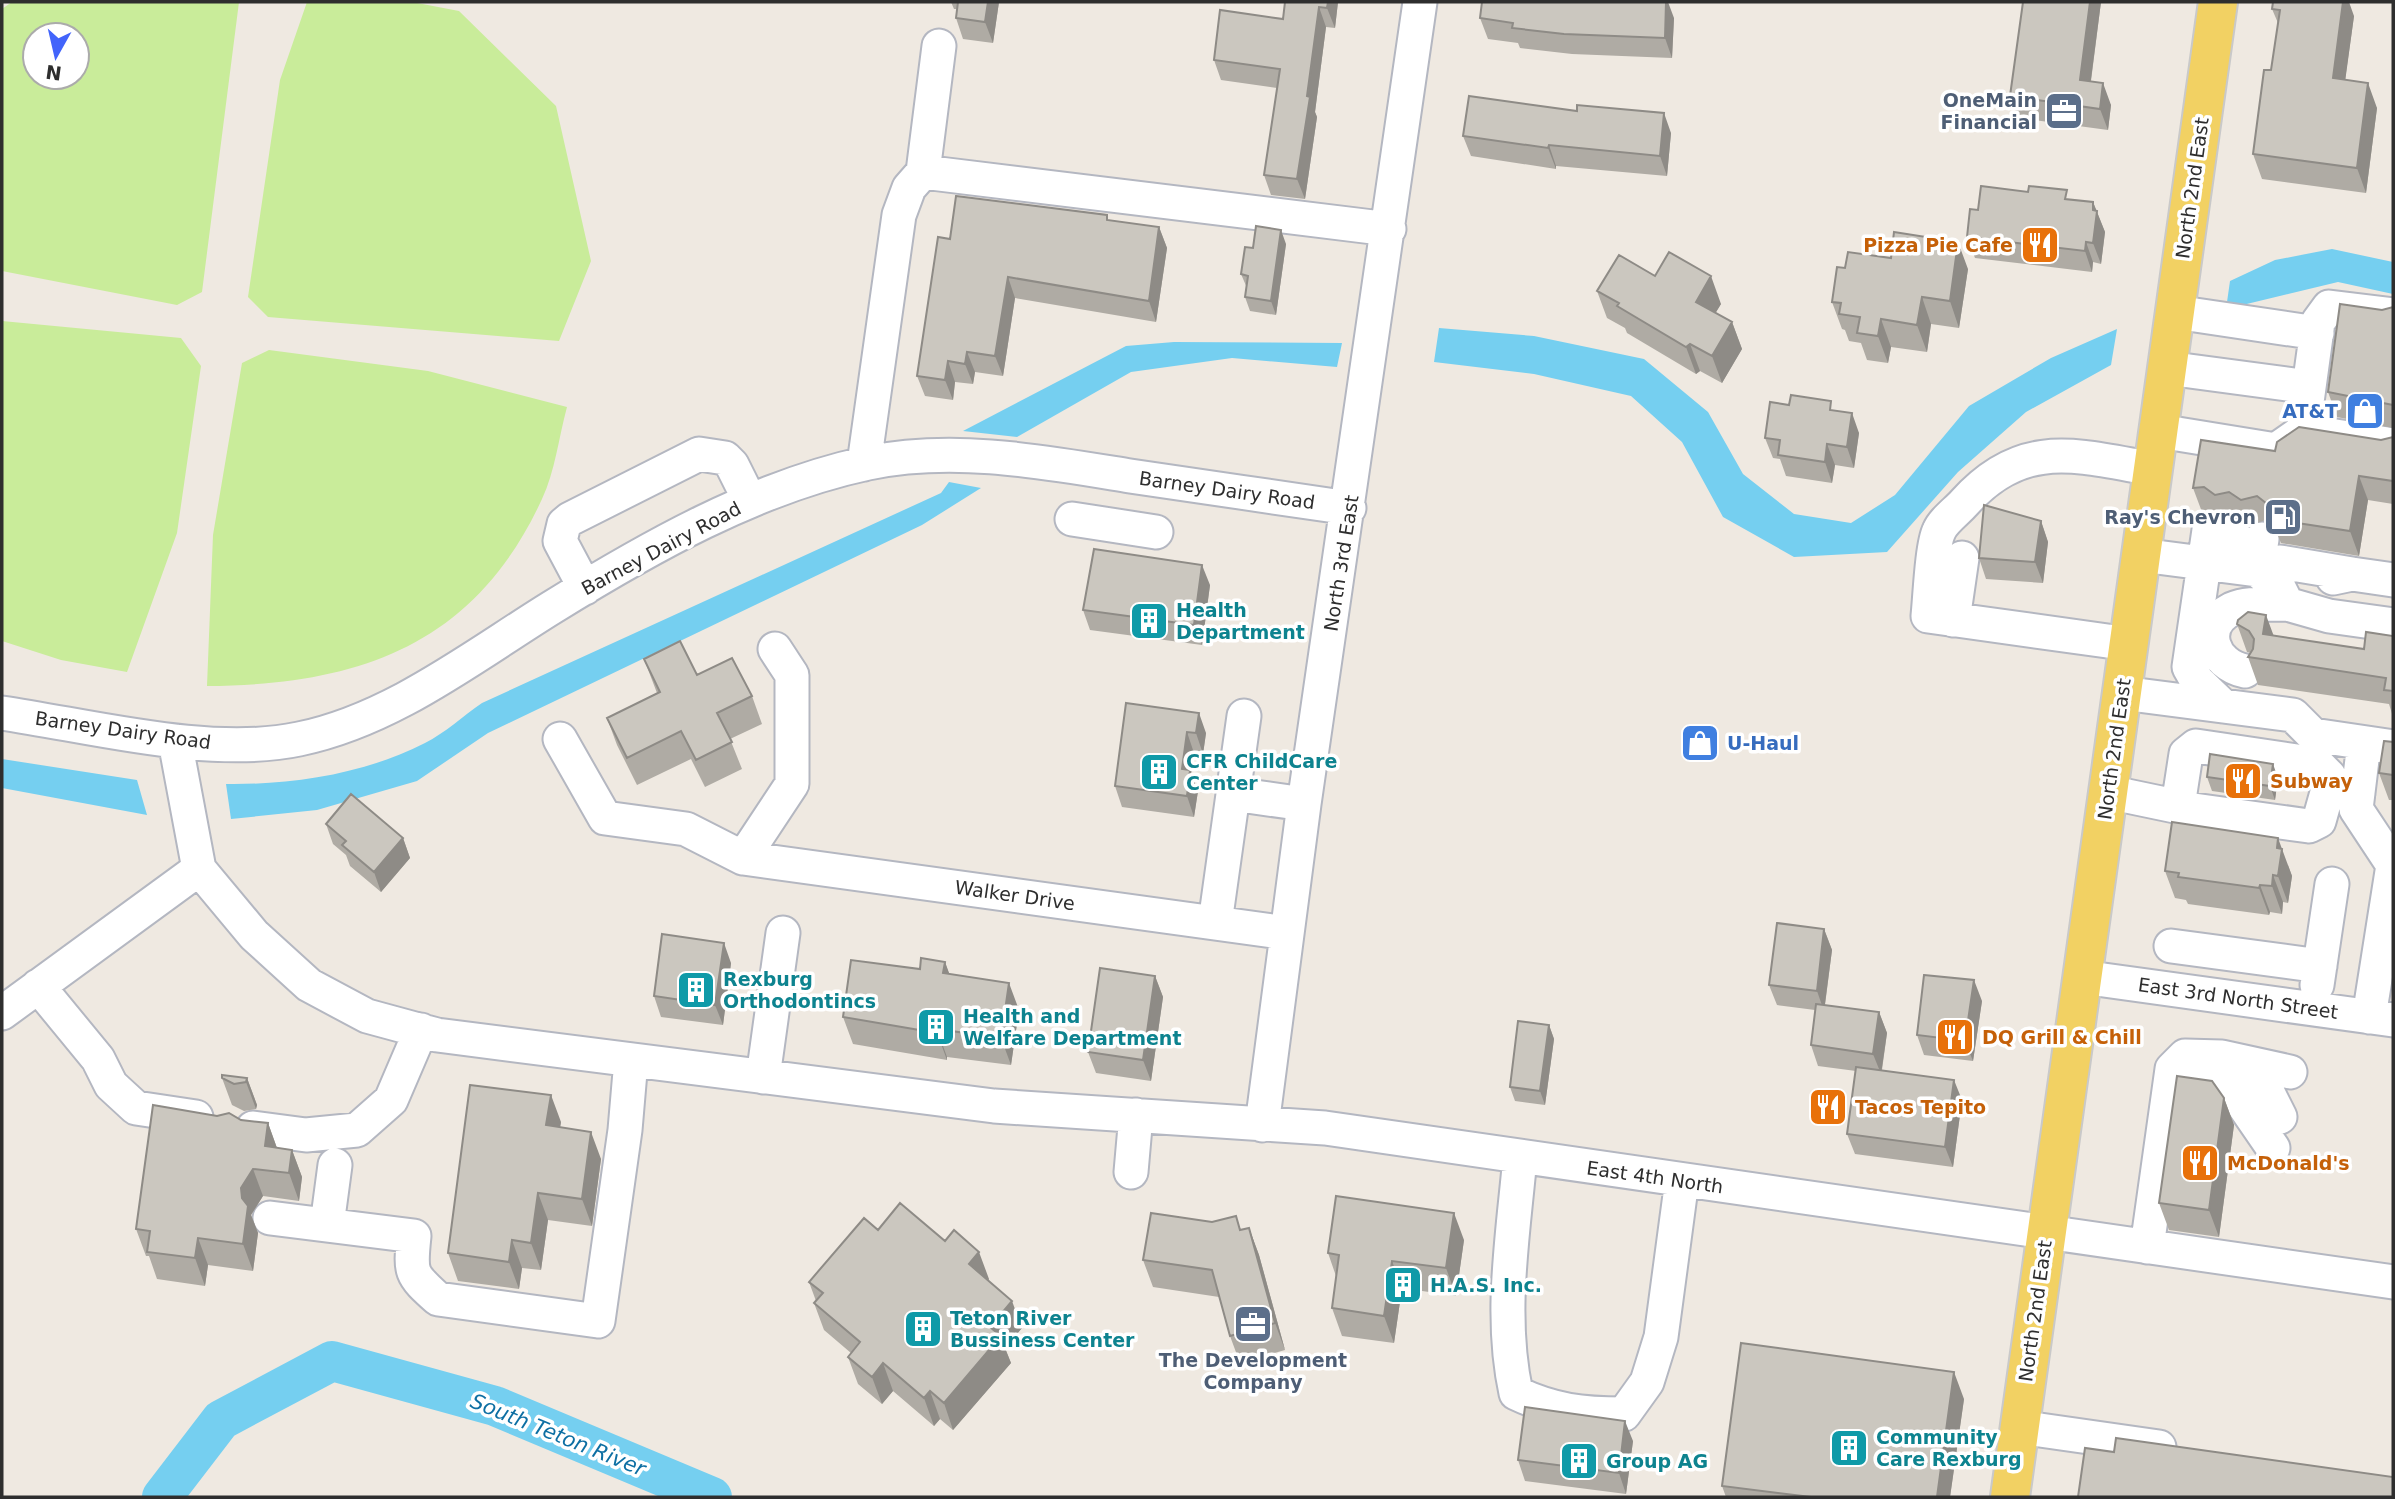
<svg xmlns="http://www.w3.org/2000/svg" width="2395" height="1499" viewBox="0 0 2395 1499" font-family="'DejaVu Sans',sans-serif">
<rect width="100%" height="100%" fill="#efe9e1"/>
<path fill="#c9ec9a" fill-rule="evenodd" d="M12 2H239L202 292 177 305 2 271V9ZM35 35H77V77H35Z
M307 2H412L459 11 556 106 591 261 559 341 268 317 248 297 280 80Z
M2 321 181 338 201 366 177 533 127 672 61 660 2 641Z
M269 350 428 371 567 407C559 436 555 472 542 499 475 645 359 685 207 686L213 535 242 363Z"/>
<path fill="#75cff0" d="M2332 249 2393 262V294L2338 282 2226 309 2230 281 2275 260Z
M1439 328 1534 336 1644 359 1708 412 1743 474 1794 514 1851 523 1895 495 1969 406 2051 358 2117 329 2111 365 2026 412 1958 472 1887 552 1794 557 1723 517 1682 442 1631 396 1534 374 1434 362Z
M1174 342 1342 343 1337 367 1232 358 1131 372 1017 437 963 431 1126 346Z
M949 482 981 488 922 525 488 733 417 781 317 810 231 819 226 784C291 785 365 774 425 743 445 733 463 716 482 703L941 493Z
M2 759 137 780 147 815 2 788Z"/>
<g fill="none" stroke-linecap="round" stroke-linejoin="round">
<path stroke="#75cff0" stroke-width="40" d="M162 1497 221 1420 332 1361 495 1406 712 1497"/>
<defs>
<path id="minor" d="M923 172 939 46
M2175 312 2317 333
M2167 368 2309 387
M2159 431 2276 450 2303 431 2393 445
M2303 431 2318 322 2329 307 2393 315
M864 464 899 215 909 188 923 172 1389 229
M1072 519 1156 532
M2209 530 2189 667 2197 681 2223 706
M2262 539 2257 570 2280 562 2352 574
M2141 555 2257 570 2279 588 2287 604 2329 616 2393 625
M2228 566 2234 535
M2333 578 2352 574 2393 580
M585 588 560 541 564 524 570 519 699 454 725 458 732 465 750 501
M1953 620 1962 558
M2129 644 1928 616C1930 597 1932 545 1939 531 1943 521 1957 511 1964 503 2023 437 2077 456 2153 469
M2245 671C2213 665 2198 626 2232 609 2248 602 2269 605 2287 604
M2122 693 2293 715 2313 735 2393 747
M2 713C91 726 211 758 299 739 392 720 472 657 551 608 648 548 755 487 868 463 954 445 1044 462 1130 476 1203 487 1276 497 1349 508
M560 739 605 818 686 829 743 858 1287 933
M175 741 199 869 254 935 309 985 367 1016 437 1035 994 1106 1325 1128 2393 1282
M2364 743 2356 809 2393 865 2369 1017
M2108 792 2194 810 2309 826 2319 821 2328 789 2358 793
M1233 794 1304 804
M2178 806 2186 754 2196 746 2317 764 2329 776 2328 789
M743 858 792 784V675L775 649
M1215 923 1244 716
M2171 946 2320 966
M2082 977 2393 1020
M2317 985 2332 884
M38 986 98 1059 111 1085 136 1108 196 1117
M2 1013 199 869
M2227 1075 2254 1078 2269 1095 2280 1117
M763 1077 783 933
M2188 1081 2190 1074 2212 1073 2229 1084 2273 1148
M1262 1125 1304 804 1420 2
M253 1128 306 1135 357 1130 391 1100 421 1030
M1520 1157C1513 1236 1499 1315 1516 1393 1554 1411 1582 1414 1624 1414L1647 1382 1661 1337 1682 1180
M1131 1172 1136 1115
M270 1218 414 1236C410 1273 410 1274 438 1299L598 1321 625 1130 631 1060
M327 1225 335 1165
M2147 1247 2172 1069 2185 1056 2222 1057 2290 1072
M2019 1427 2159 1447"/>
<path id="major" d="M2010 1497 2218 2"/>
</defs>
<use href="#minor" stroke="#b4b7c1" stroke-width="37"/>
<use href="#major" stroke="#c9c9c9" stroke-width="42"/>
<use href="#minor" stroke="#fff" stroke-width="33"/>
<use href="#major" stroke="#f2d163" stroke-width="38"/>
</g>
<path fill="#afaba4" d="M951 2H999L993 43 963 39 956 18 957 9H954Z
M1285 2H1338L1335 28 1326 27 1315 112 1317 117 1305 199 1271 195 1264 175 1277 88 1221 80 1214 60 1283 19Z
M2023 2H2101L2091 81 2111 105 2108 130 2018 118 2010 96Z
M2272 9 2354 16 2345 80 2377 108 2366 193 2262 179 2253 154 2271 70 2278 23Z
M1480 18H1674L1672 58 1572 54 1520 48 1518 43 1488 39Z
M1577 111 1671 133 1667 176 1556 166V169L1471 156 1463 136Z
M2070 200 2093 202 2105 232 2101 264 2093 262 2092 272 1975 258 1967 237Z
M1109 220 1159 227 1167 248 1156 322 1015 298 1003 376 975 372 973 384 955 382 953 400 925 396 917 376 950 239Z
M1286 244 1276 315 1250 311 1245 297 1247 288 1241 274 1253 248Z
M1845 268 1968 269 1959 328 1931 324 1927 352 1891 347 1888 363 1867 360 1861 343 1849 341 1845 330 1842 329 1832 302Z
M1655 276 1721 304 1715 313 1732 322 1742 349 1722 383 1700 371 1696 374 1627 333 1625 328 1607 318 1597 291Z
M2393 307V428L2337 417 2328 392 2382 310Z
M1834 410 1859 433 1854 468 1835 465 1832 483 1786 476 1780 459 1773 458 1765 438Z
M2393 437V504L2368 500 2359 556 2281 543 2275 528 2266 520 2250 525 2238 516 2224 519 2212 511 2202 512 2193 488 2275 451 2381 440Z
M2041 521 2048 542 2043 583 1986 579 1979 558Z
M1210 585 1202 645 1090 630 1083 610Z
M2237 624 2273 636 2364 649 2393 636V717L2389 704 2258 685 2248 657 2251 653 2247 652Z
M644 659 697 675 752 696 762 724 730 739 742 769 705 787 691 759 637 785 617 745 607 718 657 693Z
M1126 703 1206 733 1203 754 1194 753 1191 774 1198 791 1194 817 1122 807 1115 786Z
M2393 742V800H2389L2379 773Z
M2207 777 2278 778 2275 800 2212 791Z
M326 824 403 838 410 858 381 892 350 866 346 855 333 844Z
M2288 865 2292 876 2288 903 2283 902 2282 914 2270 912 2269 915 2188 904 2186 900 2175 898 2165 871Z
M1824 929 1832 950 1825 1005 1879 1012 1887 1033 1882 1070 1962 1100 1953 1167 1855 1154 1847 1134 1856 1071 1818 1066 1811 1045 1815 1010 1777 1005 1769 985Z
M945 962 949 974 1019 1010 1011 1065 947 1057V1060L853 1044 843 1017 920 969Z
M731 963 723 1025 661 1017 654 996Z
M1155 976 1163 997 1151 1081 1096 1073 1088 1052Z
M1982 1001 1973 1061 1924 1055 1917 1035Z
M1549 1025 1554 1039 1545 1105 1515 1101 1510 1087Z
M222 1078H247L257 1105 256 1109 244 1111 232 1105Z
M2224 1098 2234 1125 2219 1237 2169 1230 2159 1203Z
M241 1120 268 1123 277 1148 292 1150 302 1177 299 1201 263 1196 251 1215 258 1233 253 1271 208 1265 205 1286 157 1279 149 1256H146L136 1229Z
M561 1122 560 1127 601 1159 592 1226 548 1220 541 1270 522 1268 519 1289 458 1281 448 1253Z
M1249 1228 1259 1255 1285 1350 1240 1363 1230 1336 1219 1297 1153 1287 1143 1260Z
M878 1230 989 1279 988 1281 1022 1328 1005 1348 1011 1363 953 1430 940 1419 934 1426 893 1391 882 1404 858 1384 848 1357 851 1353 824 1330 814 1303 816 1301 809 1282Z
M1464 1240 1456 1296 1402 1288 1394 1343 1342 1336 1332 1308 1336 1276 1328 1253Z
M1964 1399 1950 1497H1726L1722 1486Z
M1633 1441 1626 1494 1525 1481 1518 1460Z"/>
<path fill="#8e8b86" d="M988 2H999L993 43 985 22Z
M1328 2H1338L1335 28 1327 8Z
M1666 2H1668L1674 18 1672 58 1665 38Z
M2090 2H2101L2088 102 2080 80Z
M2343 2H2349L2354 16 2342 104 2333 78Z
M1319 7 1326 27 1315 112 1317 117 1305 199 1297 179Z
M2103 83 2111 105 2108 130 2100 109Z
M2368 83 2377 108 2366 193 2357 168Z
M1664 113 1671 133 1667 176 1660 156Z
M1549 145 1556 166V169L1548 148Z
M2093 202 2105 232 2101 264 2093 243Z
M1159 227 1167 248 1156 322 1149 301Z
M1281 230 1286 244 1276 315 1271 301Z
M1958 242 1968 269 1959 328 1950 301Z
M2086 242 2093 262 2092 272 2085 251Z
M1711 276 1721 304 1706 329 1696 302Z
M1008 277 1015 298 1003 376 995 356Z
M1922 297 1931 324 1927 352 1917 325Z
M1881 319 1891 347 1888 363 1878 336Z
M1732 322 1742 349 1722 383 1712 356Z
M1690 344 1700 371 1696 374 1686 347Z
M967 352 975 372 973 384 965 364Z
M948 361 955 382 953 400 945 380Z
M1852 413 1859 433 1854 468 1847 447Z
M1827 444 1835 465 1832 483 1825 462Z
M2359 476 2368 500 2359 556 2350 531Z
M2041 521 2048 542 2043 583 2035 562Z
M1202 565 1210 585 1202 645 1194 625Z
M2266 615 2276 642 2263 634Z
M1199 713 1206 733 1203 754 1196 733Z
M1187 732 1194 753 1191 774 1198 791 1194 817 1187 796 1182 769Z
M2273 764 2278 778 2275 800 2270 786Z
M403 838 410 858 381 892 374 872Z
M2278 838 2292 876 2288 903 2278 876 2277 848Z
M2273 875 2283 902 2282 914 2272 886Z
M2260 885 2270 912 2269 915 2259 888Z
M1824 929 1832 950 1824 1011 1817 991Z
M724 943 731 963 723 1025 715 1005Z
M945 962 955 989 943 973Z
M1155 976 1163 997 1151 1081 1143 1060Z
M1974 980 1982 1001 1973 1061 1965 1041Z
M1009 983 1019 1010 1011 1065 1001 1038Z
M1879 1012 1887 1033 1881 1074 1873 1054Z
M1549 1025 1554 1039 1545 1105 1540 1091Z
M937 1029 947 1057V1060L937 1033Z
M247 1078 257 1105 256 1109 246 1082Z
M1954 1080 1962 1100 1953 1167 1945 1147Z
M551 1095 561 1122 556 1152 546 1125Z
M2224 1098 2234 1125 2219 1237 2209 1210Z
M268 1123 278 1151 275 1173 265 1146Z
M591 1132 601 1159 592 1226 582 1199Z
M292 1150 302 1177 299 1201 289 1173Z
M253 1169 263 1196 251 1215 258 1233 253 1271 243 1244 241 1188Z
M538 1193 548 1220 541 1270 531 1243Z
M1454 1213 1464 1240 1456 1296 1446 1268Z
M1249 1228 1259 1255 1285 1350 1275 1323Z
M198 1238 208 1265 205 1286 195 1258Z
M512 1240 522 1268 519 1289 509 1262Z
M979 1252 989 1279 978 1292 969 1264Z
M1392 1261 1402 1288 1394 1343 1384 1316Z
M1012 1301 1022 1328 1005 1348 1011 1363 953 1430 944 1403 990 1327Z
M883 1363 893 1391 882 1404 872 1377Z
M1954 1372 1964 1399 1950 1497H1937Z
M930 1391 940 1419 934 1426 924 1398Z
M1625 1421 1633 1441 1626 1494 1619 1473Z"/>
<path fill="#cbc7bf" stroke="#8e8b86" stroke-width="2" d="M958 2H988L985 22 956 18Z
M1285 2H1328L1327 8 1319 7 1307 96 1310 97 1297 179 1264 175 1280 69 1214 60 1220 10 1283 19Z
M1482 2H1666L1665 38 1564 34 1512 28 1513 23 1480 18Z
M2023 2H2090L2080 80 2103 83 2100 109 2010 96Z
M2273 2H2343L2333 78 2368 83 2357 168 2253 154 2264 70H2271L2280 10 2272 9Z
M1469 96 1577 111V105L1664 113 1660 156 1549 145 1548 148 1463 136Z
M1981 186 2028 192 2029 186 2067 190 2065 199 2093 202V210L2097 211 2093 243 2086 242 2085 251 1967 237 1970 209 1978 210Z
M956 196 1107 215V220L1159 227 1149 301 1008 277 995 356 967 352 965 364 948 361 945 380 917 376 938 237 950 239Z
M1256 226 1281 230 1271 301 1245 297 1248 276 1241 274 1245 247 1253 248Z
M1894 232 1958 242 1950 301 1922 297 1917 325 1881 319 1878 336 1857 333 1860 317 1839 314 1841 303 1832 302 1837 267 1845 268 1848 252 1891 258Z
M1669 252 1711 276 1696 302 1732 322 1712 356 1690 344 1686 347 1617 306 1619 303 1597 291 1619 255 1655 276Z
M2340 304 2382 310 2393 307V405L2328 392Z
M1791 395 1831 401 1830 410 1852 413 1847 447 1827 444 1825 462 1778 455 1780 440 1765 438 1770 402 1789 405Z
M2299 427 2381 440 2393 437V481L2359 476 2350 531 2272 519 2271 507 2257 496 2241 500 2229 492 2215 495 2204 487 2193 488 2201 440 2275 451 2277 442Z
M1984 505 2041 521 2035 562 1979 558Z
M1094 549 1202 565 1194 625 1083 610Z
M2248 612 2266 615 2263 634 2364 649 2366 632 2393 636V691L2384 690 2386 678 2248 657 2253 649 2254 639 2249 631 2237 624 2238 620Z
M680 641 697 675 732 658 752 696 717 713 732 742 696 760 681 731 627 758 607 718 660 692 644 659Z
M1126 703 1199 713 1196 733 1187 732 1182 769 1190 770 1187 796 1115 786Z
M2384 741 2393 742V775L2379 773Z
M2210 754 2273 764 2270 786 2207 777Z
M351 794 403 838 374 872 342 845 346 841 326 824Z
M2172 822 2278 838 2277 848 2282 849 2278 876 2273 875 2272 886 2260 885 2259 888 2178 877 2179 873 2165 871Z
M1777 923 1824 929 1817 991 1769 985Z
M662 934 724 943 715 1005 654 996Z
M921 958 945 962 943 973 1009 983 1001 1038 937 1029V1033L843 1017 851 960 920 969Z
M1100 968 1155 976 1143 1060 1088 1052Z
M1924 975 1974 980 1965 1041 1917 1035Z
M1816 1004 1879 1012 1873 1054 1811 1045Z
M1518 1021 1549 1025 1540 1091 1510 1087Z
M1856 1067 1954 1080 1945 1147 1847 1134Z
M222 1075 247 1078 246 1082 234 1084 222 1078Z
M2177 1076 2212 1081 2224 1098 2209 1210 2159 1203Z
M470 1085 551 1095 546 1125 591 1132 582 1199 538 1193 531 1243 512 1240 509 1262 448 1253Z
M153 1105 217 1116 229 1113 241 1120 268 1123 265 1146 292 1150 289 1173 253 1169 241 1188 242 1198 248 1206 243 1244 198 1238 195 1258 147 1252 150 1231 136 1229Z
M1336 1196 1454 1213 1446 1268 1392 1261 1384 1316 1332 1308 1339 1255 1328 1253Z
M900 1203 945 1241 954 1230 979 1252 969 1264 1012 1301 990 1327 1001 1336 944 1403 930 1391 924 1398 883 1363 872 1377 848 1357 860 1342 814 1303 823 1293 809 1282 864 1218 878 1230Z
M1151 1213 1212 1222 1236 1216 1240 1230 1249 1228 1275 1323 1230 1336 1212 1270 1143 1260Z
M1741 1343 1954 1372 1937 1497H1811L1722 1486Z
M1525 1407 1625 1421 1619 1473 1518 1460Z
M2116 1438 2393 1477V1497H2078L2085 1448 2114 1452Z"/>
<defs>
<symbol id="office-square" viewBox="-11 -11 22 22"><rect x="-9" y="-9" width="18" height="18" rx="4" fill="#5c6f8a" stroke="#fff"/><path d="M-6-3h4V-5.5h4V-3h4V5H-6ZM-1-4.5V-3h2v-1.5ZM-6 0V1H6V0Z" fill="#fff"/></symbol>
<symbol id="restaurant-square" viewBox="-11 -11 22 22"><rect x="-9" y="-9" width="18" height="18" rx="4" fill="#e8710a" stroke="#fff"/><path d="M-5-6h1v4h1v-4h1v4h1v-4h1v5L-1.5 .5V6h-2V.5L-5-1ZM5-6V6H3V1.5H1.5Q1.5-4 5-6Z" fill="#fff"/></symbol>
<symbol id="shop-square" viewBox="-11 -11 22 22"><rect x="-9" y="-9" width="18" height="18" rx="4" fill="#3f7fe0" stroke="#fff"/><path d="M-5-2.5h2.3a2.7 3.5 0 0 1 5.4 0H5L5.5 6h-11ZM-1.5-2.5h3a1.5 2.3 0 0 0-3 0Z" fill="#fff"/></symbol>
<symbol id="fuel-square" viewBox="-11 -11 22 22"><rect x="-9" y="-9" width="18" height="18" rx="4" fill="#5c6f8a" stroke="#fff"/><path d="M-5.5-6h7V0h2V4h1.3V-2.5L3-4.5l.8-.8L6-3V5H2.5V1h-1V6h-7ZM-4.2-4.7v3.2H.2V-4.7Z" fill="#fff"/></symbol>
<symbol id="building-square" viewBox="-11 -11 22 22"><rect x="-9" y="-9" width="18" height="18" rx="4" fill="#0f9aa8" stroke="#fff"/><path d="M-4-6H4V6H1V3H-1V6H-4ZM-2.5-4.3h1.7v1.8h-1.7ZM.8-4.3h1.7v1.8H.8ZM-2.5-1h1.7V.8h-1.7ZM.8-1h1.7V.8H.8Z" fill="#fff"/></symbol>
</defs>
<g fill-rule="evenodd">
<use href="#office-square" x="2042" y="89" width="44" height="44"/>
<use href="#restaurant-square" x="2018" y="223" width="44" height="44"/>
<use href="#shop-square" x="2343" y="389" width="44" height="44"/>
<use href="#fuel-square" x="2261" y="495" width="44" height="44"/>
<use href="#building-square" x="1127" y="599" width="44" height="44"/>
<use href="#shop-square" x="1678" y="721" width="44" height="44"/>
<use href="#building-square" x="1137" y="750" width="44" height="44"/>
<use href="#restaurant-square" x="2221" y="759" width="44" height="44"/>
<use href="#building-square" x="674" y="968" width="44" height="44"/>
<use href="#building-square" x="914" y="1005" width="44" height="44"/>
<use href="#restaurant-square" x="1933" y="1015" width="44" height="44"/>
<use href="#restaurant-square" x="1806" y="1085" width="44" height="44"/>
<use href="#restaurant-square" x="2178" y="1141" width="44" height="44"/>
<use href="#building-square" x="1381" y="1263" width="44" height="44"/>
<use href="#office-square" x="1231" y="1302" width="44" height="44"/>
<use href="#building-square" x="901" y="1307" width="44" height="44"/>
<use href="#building-square" x="1827" y="1426" width="44" height="44"/>
<use href="#building-square" x="1557" y="1439" width="44" height="44"/>
</g>
<g text-anchor="middle" stroke-width="7" stroke-linejoin="round" paint-order="stroke">
<g font-size="19" font-weight="bold" fill="#4e5e75" stroke="#fff" text-anchor="end">
<text x="2037" y="107">OneMain<tspan x="2037" dy="22">Financial</tspan></text>
<text x="2256" y="524">Ray's Chevron</text>
<text x="1253" y="1367" text-anchor="middle">The Development<tspan x="1253" dy="22">Company</tspan></text>
</g>
<g font-size="19" fill="#2e2e2e" stroke="#fff">
<text transform="translate(2192 188) rotate(-82)" y="7">North 2nd East</text>
<text transform="translate(1227 490) rotate(8)" y="7">Barney Dairy Road</text>
<text transform="translate(661 548) rotate(-28)" y="7">Barney Dairy Road</text>
<text transform="translate(1341 563) rotate(-81)" y="7">North 3rd East</text>
<text transform="translate(123 730) rotate(8)" y="7">Barney Dairy Road</text>
<text transform="translate(2114 749) rotate(-82)" y="7">North 2nd East</text>
<text transform="translate(1015 895) rotate(8)" y="7">Walker Drive</text>
<text transform="translate(2238 998) rotate(8)" y="7">East 3rd North Street</text>
<text transform="translate(1655 1177) rotate(8)" y="7">East 4th North</text>
<text transform="translate(2035 1311) rotate(-82)" y="7">North 2nd East</text>
</g>
<g font-size="19" font-weight="bold" fill="#c56008" stroke="#fff" text-anchor="start">
<text x="2013" y="252" text-anchor="end">Pizza Pie Cafe</text>
<text x="2270" y="788">Subway</text>
<text x="1982" y="1044">DQ Grill &amp; Chill</text>
<text x="1855" y="1114">Tacos Tepito</text>
<text x="2227" y="1170">McDonald's</text>
</g>
<g font-size="19" font-weight="bold" fill="#366cbe" stroke="#fff" text-anchor="end">
<text x="2338" y="418">AT&amp;T</text>
<text x="1727" y="750" text-anchor="start">U-Haul</text>
</g>
<g font-size="19" font-weight="bold" fill="#0d838f" stroke="#fff" text-anchor="start">
<text x="1176" y="617">Health<tspan x="1176" dy="22">Department</tspan></text>
<text x="1186" y="768">CFR ChildCare<tspan x="1186" dy="22">Center</tspan></text>
<text x="723" y="986">Rexburg<tspan x="723" dy="22">Orthodontincs</tspan></text>
<text x="963" y="1023">Health and<tspan x="963" dy="22">Welfare Department</tspan></text>
<text x="1430" y="1292">H.A.S. Inc.</text>
<text x="950" y="1325">Teton River<tspan x="950" dy="22">Bussiness Center</tspan></text>
<text x="1876" y="1444">Community<tspan x="1876" dy="22">Care Rexburg</tspan></text>
<text x="1606" y="1468">Group AG</text>
</g>
<g font-size="21" font-style="italic" fill="#0d6fa3" stroke="#fff">
<text transform="translate(558 1435) rotate(22)" y="7">South Teton River</text>
</g>
</g>
<rect width="2395" height="1499" fill="none" stroke="#2e2e2e" stroke-width="7"/>
<g transform="translate(56 56) rotate(188)"><circle r="33" fill="#ffffff" stroke="#ababab" stroke-width="2"/>
<path d="M0-5L12 26L0 18L-12 26Z" fill="#4264fb"/>
<text y="-10" font-size="19" font-weight="bold" text-anchor="middle" fill="#2e2e2e">N</text>
</g>
</svg>
